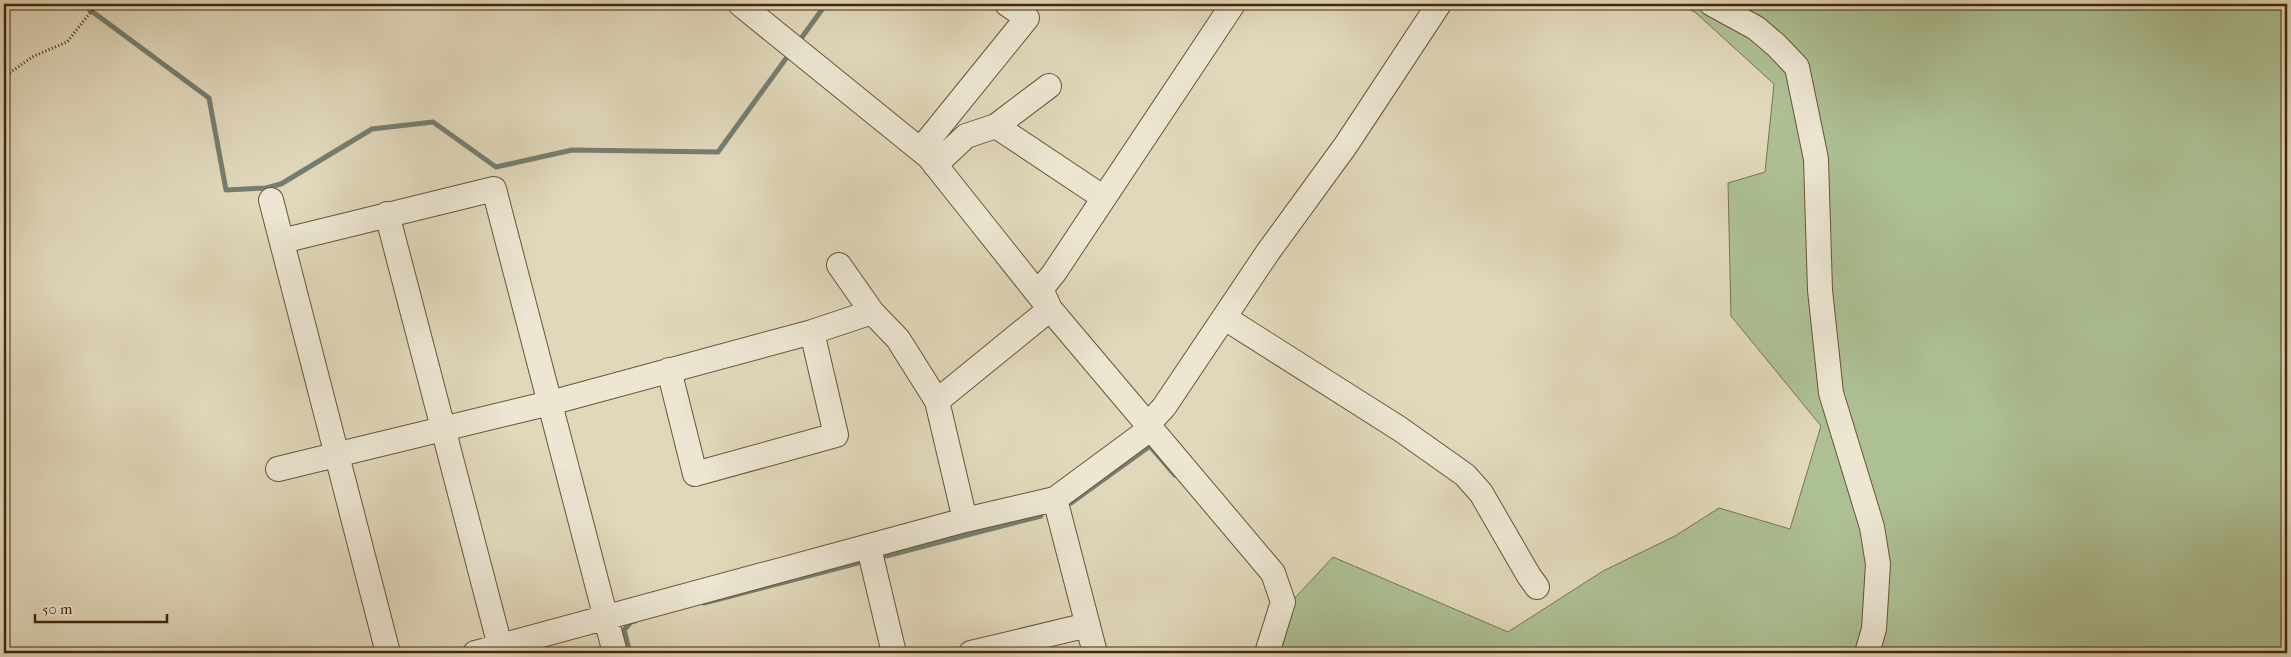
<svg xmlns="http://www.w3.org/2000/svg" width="2291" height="657" viewBox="0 0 2291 657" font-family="'IM FELL French Canon',serif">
<rect width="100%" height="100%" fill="#e1d8bb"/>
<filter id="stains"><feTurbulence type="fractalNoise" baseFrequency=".004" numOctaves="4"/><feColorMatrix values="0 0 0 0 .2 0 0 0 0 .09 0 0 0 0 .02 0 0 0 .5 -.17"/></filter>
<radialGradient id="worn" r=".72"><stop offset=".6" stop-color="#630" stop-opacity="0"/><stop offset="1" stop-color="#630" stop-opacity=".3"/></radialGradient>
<path fill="#adc094" stroke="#78744e" d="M1680 4H2287V653H1281L1294 599 1333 557 1508 632 1603 571 1675 536 1719 508 1790 529 1821 426 1731 316 1728 183 1765 172 1774 84 1696 13Z"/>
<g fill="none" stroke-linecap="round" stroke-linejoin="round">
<path stroke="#747e71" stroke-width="5" d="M82 4 209 98 226 190 266 188 281 184 372 129 433 122 496 167 572 150 718 152 790 53
M797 44 826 4
M1071 503 1150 446 1175 475
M886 556 1041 516
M704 603 858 563
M630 653 624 630 631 622 635 621"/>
<defs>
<path id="minor" d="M740 4 929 157 1050 309 1273 573 1283 602 1267 653
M1712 4 1756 28 1776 45 1797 67 1816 159 1820 290 1831 393 1872 527 1878 564 1874 629 1867 653
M996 126 1049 86
M921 149 1027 18 1007 4
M935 165 966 136 996 126 1104 198
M271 200 388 653
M387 214 500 646
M282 241 494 189 615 653
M839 265 872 312 898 339 937 401
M1225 318 1400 429 1465 475 1481 493 1529 576 1537 587
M669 370 695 474 836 435 812 332
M278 469 550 403 812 332 872 312
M1055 499 1095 653
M965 520 937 401 1050 309 1041 289 1054 273 1233 4
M869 548 894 653
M475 653 965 520 1055 499 1150 429 1153 419 1164 407 1268 252 1346 145 1439 4
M971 653 1088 625"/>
</defs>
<use href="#minor" stroke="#6a5435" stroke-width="26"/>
<path stroke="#432808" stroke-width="3" stroke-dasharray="1 2.5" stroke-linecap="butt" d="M4 77 32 57 67 42 97 4"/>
<use href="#minor" stroke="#ece6d3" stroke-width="24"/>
</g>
<rect width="2291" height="657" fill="none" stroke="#e1d8bb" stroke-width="20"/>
<rect x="5" y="5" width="2281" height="647" fill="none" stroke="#432808" stroke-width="2.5"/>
<rect x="10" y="10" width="2271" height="637" fill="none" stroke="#432808"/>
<path d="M35 614v8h132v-8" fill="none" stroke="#432808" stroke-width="2.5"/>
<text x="42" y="614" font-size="15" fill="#432808" stroke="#ece6d3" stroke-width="4" paint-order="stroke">50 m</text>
<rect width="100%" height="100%" filter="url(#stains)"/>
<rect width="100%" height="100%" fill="url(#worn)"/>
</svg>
